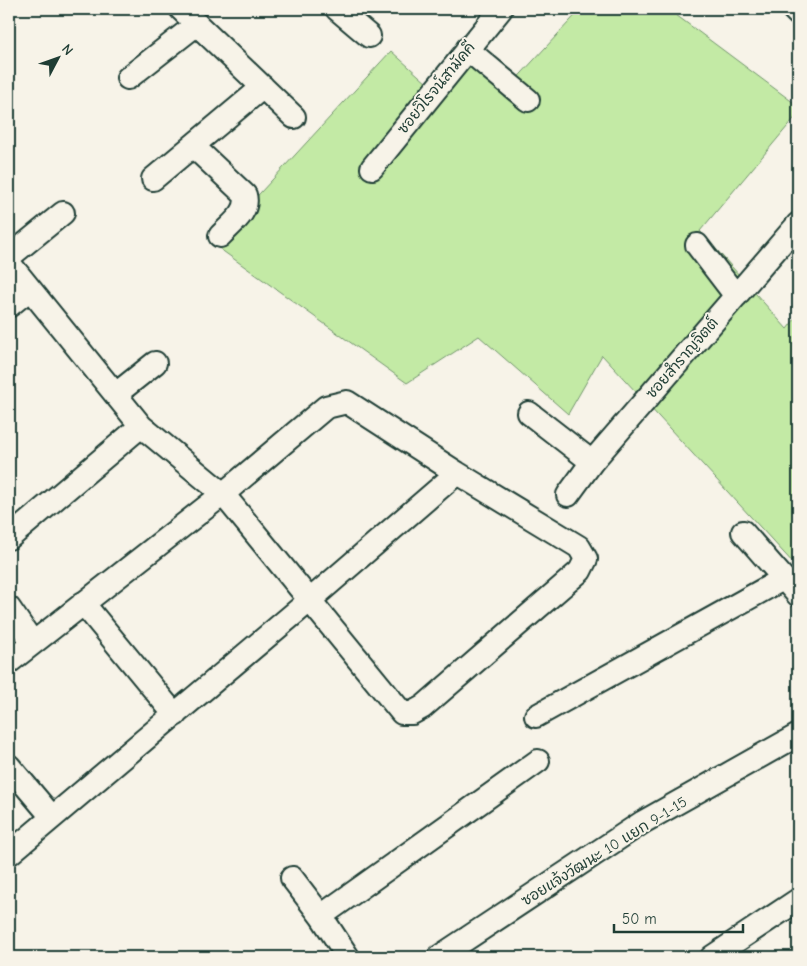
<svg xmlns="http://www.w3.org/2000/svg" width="807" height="966" viewBox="0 0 807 966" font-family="'Comic Neue','Playpen Sans Thai',sans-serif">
<rect width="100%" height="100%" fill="#f7f3e8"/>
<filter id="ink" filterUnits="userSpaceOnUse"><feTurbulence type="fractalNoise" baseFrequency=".02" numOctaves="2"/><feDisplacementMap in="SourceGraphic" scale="10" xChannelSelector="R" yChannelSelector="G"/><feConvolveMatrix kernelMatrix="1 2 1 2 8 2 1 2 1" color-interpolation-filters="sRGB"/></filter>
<g filter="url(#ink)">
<path fill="#c3eaa5" stroke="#71946c" d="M581 9H668L798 106V114L700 231 787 329 798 315V563L795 565 602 355 568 414 479 336 407 383 213 244 391 51 437 92 470 52 510 86Z"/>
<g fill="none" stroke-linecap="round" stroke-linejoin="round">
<defs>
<path id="minor" d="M181 9 294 117
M337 9 369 36
M793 9 798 14
M467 49 528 100
M128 78 197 24
M194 147 245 195C250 212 231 224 220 236
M372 168 501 9
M153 179 263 87
M697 245 736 296
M9 257 63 213
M9 263 141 426 9 538
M9 306 30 289
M116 394 155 363
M529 413 592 462
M568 495 592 462 798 224
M743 532 798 595
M83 603 175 715
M9 608 33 643
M9 662 223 494 326 407 347 402 457 473 579 547 586 559 580 571 423 707 412 713H402L223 494 141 426
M536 716 783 579
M9 766 52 817
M9 854 309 601 457 473
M292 878 321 916 348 957
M321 916 538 761
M439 957 643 822 798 735
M712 957 798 900"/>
</defs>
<use href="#minor" stroke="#1f3d34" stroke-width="26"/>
<use href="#minor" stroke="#f7f3e8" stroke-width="22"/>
</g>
</g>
<g text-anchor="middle" stroke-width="4" stroke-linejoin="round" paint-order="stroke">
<g font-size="15" fill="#1f3d34" stroke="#f7f3e8">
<text transform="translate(436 88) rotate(-51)" y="5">ซอยวิโรจน์สามัคคี</text>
<text transform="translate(682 358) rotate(-49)" y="5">ซอยสำราญจิตต์</text>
<text transform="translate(604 851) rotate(-32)" y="5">ซอยแจ้งวัฒนะ 10 แยก 9-1-15</text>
</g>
</g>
<rect width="807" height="966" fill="none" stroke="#f7f3e8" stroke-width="30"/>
<rect x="15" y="15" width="777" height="936" fill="none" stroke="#1f3d34" stroke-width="2" filter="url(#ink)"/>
<g transform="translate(58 58) rotate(49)" stroke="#f7f3e8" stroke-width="4" paint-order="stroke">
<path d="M0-4L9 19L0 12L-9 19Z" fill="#1f3d34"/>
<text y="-8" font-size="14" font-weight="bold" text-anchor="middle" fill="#1f3d34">N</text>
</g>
<path d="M614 924v8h129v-8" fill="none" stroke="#1f3d34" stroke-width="2.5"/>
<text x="622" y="924" font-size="15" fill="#1f3d34" stroke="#f7f3e8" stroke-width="4" paint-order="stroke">50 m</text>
</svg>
